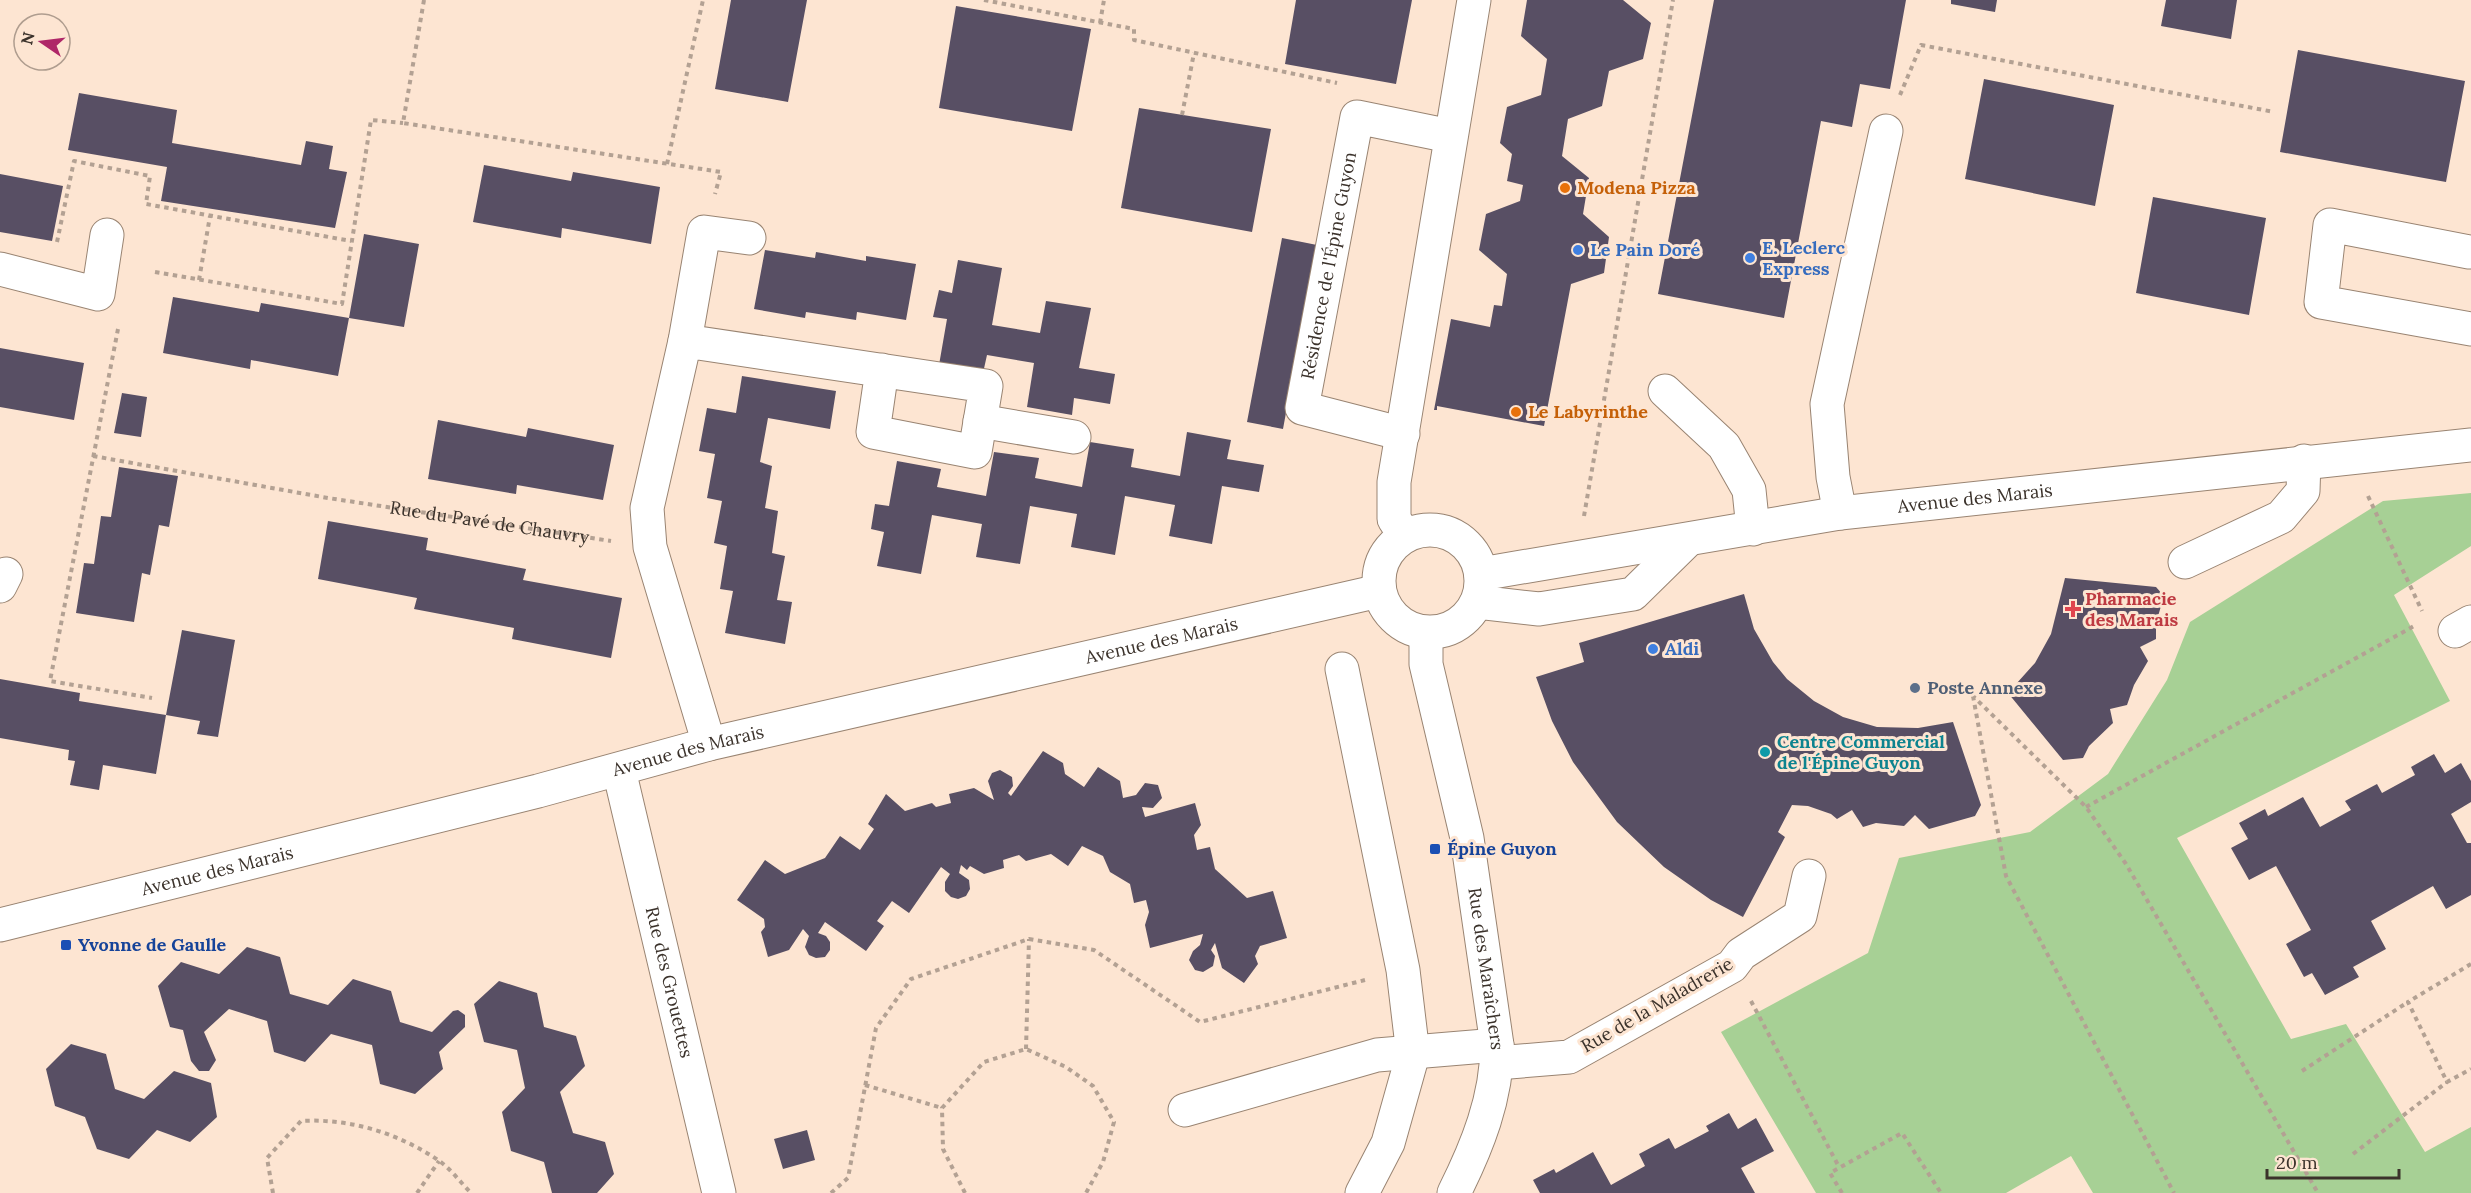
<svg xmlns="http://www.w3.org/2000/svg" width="2471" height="1193" viewBox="0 0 2471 1193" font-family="Lora,serif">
<rect width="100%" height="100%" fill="#fde5d2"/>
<path fill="#a7d095" d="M2471 493V546L2394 595 2450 701 2177 838 2291 1039 2346 1024 2425 1152 2471 1127V1193H2093L2071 1156 2006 1193H1816L1721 1032 1868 953 1899 858 2030 832 2108 774 2167 680 2190 622 2383 501Z"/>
<path fill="#584f64" d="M731 0H807L788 102 715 89Z
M1296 0H1412L1396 84 1285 64Z
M1527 0H1623L1651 23 1643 59 1609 71 1602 106 1568 119 1562 156 1589 178 1583 214 1609 237 1604 273 1571 284 1544 426 1437 406V410H1434L1451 319 1490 327 1494 305 1502 306 1507 274 1479 250 1486 214 1520 201 1523 185 1507 181 1512 154 1500 143 1507 107 1541 95 1547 59 1521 36Z
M1714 0H1906L1890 89 1860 84 1852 127 1821 121 1784 318 1658 294Z
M1951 0H1997L1995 12 1951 4Z
M2166 0H2237L2231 39 2161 26Z
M956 6 1091 29 1072 131 939 108Z
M2298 50 2465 81 2446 182 2280 152Z
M1984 79 2114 105 2095 206 1965 179Z
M79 93 177 110 172 143 301 165 306 141 333 146 329 169 347 172 335 228 161 201 167 167 68 150Z
M1139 108 1271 129 1252 232 1121 208Z
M484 165 571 181 573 172 660 187 651 244 562 228 561 238 473 222Z
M0 174 63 186 52 241 0 232Z
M2153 197 2266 218 2249 315 2136 293Z
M364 234 419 244 404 327 349 318 338 376 251 360 250 369 163 353 173 297 259 312 261 303 349 318Z
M1282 238 1317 245 1283 429 1247 422Z
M765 250 815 258 816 252 866 261V256L916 264 906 320 857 312 856 320 806 312 805 318 754 309Z
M958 260 1002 268 992 325 1040 333 1046 301 1091 308 1079 368 1115 374 1110 404 1074 398 1072 415 1027 407 1034 363 987 355 983 373 939 365 947 319 933 317 939 290 952 293Z
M0 348 84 363 74 420 0 407Z
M742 376 836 391 830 429 768 418 760 462 772 466 765 508 778 511 772 553 785 556 777 600 792 602 785 644 725 633 733 591 720 589 727 546 714 543 722 501 707 498 715 454 699 451 707 408 736 413Z
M122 393 147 397 141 437 114 433Z
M438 420 526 437 528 428 614 445 603 500 517 485 516 494 428 479Z
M1187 432 1231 440 1227 459 1264 465 1259 492 1222 486 1212 544 1169 536 1175 505 1125 496 1115 555 1071 547 1077 514 1030 506 1020 564 976 557 982 524 932 515 921 574 877 566 884 532 871 529 875 504 889 506 897 461 941 469 937 487 986 496 994 452 1039 458 1035 478 1082 487 1090 442 1134 449 1131 467 1180 476Z
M119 467 178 476 169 527 159 525 150 575 142 573 134 622 76 613 84 563 94 564 101 516 111 517Z
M328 521 428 538 426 550 526 569 523 580 622 598 611 658 512 639 514 628 414 609 417 598 318 579Z
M2065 578 2156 587 2164 596 2156 623V639L2140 647 2148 661 2134 685 2127 705 2110 709 2113 723 2089 746 2083 758 2063 760 2008 693 2035 663 2051 634Z
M1744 594 1754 629 1773 662 1787 679 1814 701 1843 717 1877 727 1918 728 1953 722 1981 805 1975 816 1929 829 1915 815 1904 826 1876 823 1863 827 1852 810 1837 819 1831 814 1808 806 1792 805 1778 832 1785 837 1743 917 1711 900 1664 867 1617 822 1573 762 1552 721 1536 677 1584 662 1579 643Z
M182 630 235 640 218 737 197 734 200 721 166 715 156 774 103 765 99 790 70 785 75 761 68 760 69 750 0 738V679L80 693 79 701 166 715Z
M1043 751 1063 763 1065 774 1084 787 1098 767 1120 781 1123 798 1136 795 1145 783 1158 785 1162 798 1153 808 1142 807 1145 817 1195 803 1201 825 1194 835 1197 850 1210 847 1215 869 1247 898 1273 891 1287 938 1260 946 1255 956 1258 964 1244 983 1222 968 1215 943 1211 950 1215 956 1213 966 1203 972 1195 970 1189 960 1193 951 1200 945 1203 934 1150 948 1145 925 1149 912 1146 900 1134 903 1130 884 1110 872 1103 856 1082 846 1068 866 1051 854 1026 861 1019 855 1003 860 1004 868 984 874 970 866 967 870 961 865 959 873 969 880 970 889 966 896 958 899 951 897 945 891V882L950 874 941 867 909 913 892 901 877 921 884 926 866 951 825 922 818 933 826 936 830 942V950L825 957 816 958 809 955 805 947 809 936 803 929 789 950 768 957 761 932 765 927 764 919 737 900 765 860 785 874 825 858 840 836 860 850 874 829 868 824 886 794 905 811 932 803 936 807 951 803 949 794 974 788 994 800 988 781 992 773 1000 770 1012 777 1013 786 1008 793 1011 796Z
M2434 754 2445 773 2461 763 2471 781V802L2451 814 2467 843H2471V895L2446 909 2433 886 2371 921 2386 949 2353 967 2359 977 2325 995 2312 973 2304 977 2286 944 2311 930 2276 866 2249 880 2231 848 2248 839 2239 823 2265 809 2268 816 2303 797 2320 827 2351 810 2345 801 2377 784 2382 793 2415 775 2411 767Z
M247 947 280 957 290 994 328 1005 353 979 391 991 400 1022 432 1032 453 1011 458 1010 465 1015V1027L439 1052 443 1069 415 1094 380 1084 372 1045 331 1034 305 1062 274 1052 267 1021 229 1009 204 1032 216 1060 209 1071H199L191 1061 183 1030 170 1027 158 986 181 962 219 974Z
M499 981 537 993 544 1027 576 1036 585 1066 560 1092 573 1133 605 1142 614 1174 597 1193H552L544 1162 511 1151 502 1112 525 1088 517 1050 484 1042 474 1004Z
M71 1044 106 1054 115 1089 144 1099 174 1071 211 1083 217 1117 190 1142 157 1130 129 1159 97 1149 85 1117 55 1106 46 1069Z
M1729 1113 1738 1129 1756 1118 1774 1151 1741 1168 1755 1193H1540L1533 1180 1554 1169 1556 1173 1593 1152 1611 1185 1645 1166 1639 1154 1669 1138 1675 1149 1709 1131 1706 1126Z
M807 1130 815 1160 783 1169 774 1139Z"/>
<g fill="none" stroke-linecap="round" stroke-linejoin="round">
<defs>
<g id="minor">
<path d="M2469 252 2330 225 2321 302 2471 329"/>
<path d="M0 269 98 294 107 235"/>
<path d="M685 341 704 232 749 238"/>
<path d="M1665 391 1724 446 1749 490 1753 529"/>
<path d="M980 421 1074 437"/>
<path id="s2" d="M1403 434 1302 408 1357 117 1450 136"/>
<path d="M1840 513 1833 477 1827 404 1886 131"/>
<circle cx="1430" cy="581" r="51"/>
<path d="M1405 536 1394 519V482L1474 0"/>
<path d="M2185 562 2281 517 2303 491 2304 461"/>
<path id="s3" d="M1481 574 1840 513 2471 445"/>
<path d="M0 586 6 574"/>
<path d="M1477 602 1539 609 1633 594 1688 540"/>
<path d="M2455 631 2471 622"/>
<path id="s4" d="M1426 633V664L1467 838 1497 1045C1497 1098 1477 1147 1454 1193"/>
<path d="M1342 669 1403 970 1413 1054 1388 1143 1362 1193"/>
<path d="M709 744 650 547 647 508 685 341 986 386 975 452 873 432 882 370"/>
<path id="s5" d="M619 770 719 1193"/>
<path id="s6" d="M0 925 538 791 709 744 1379 591"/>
<path d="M1497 1063 1569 1057 1732 966 1741 954 1800 916 1809 876"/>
<path d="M1185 1110 1377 1055 1497 1045"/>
</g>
</defs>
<use href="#minor" stroke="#998472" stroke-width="35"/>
<g stroke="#b3a193" stroke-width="4" stroke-dasharray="4.5 4.5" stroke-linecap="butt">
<path d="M424 0 403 123 721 172 715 194"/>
<path d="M984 0 1134 29V40L1337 83"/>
<path d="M1100 23 1104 0"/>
<path d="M1900 95 1921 45 2274 112"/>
<path d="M1182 115 1194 53"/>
<path d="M667 164 703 0"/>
<path d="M57 242 74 161 150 176 146 204 351 241"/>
<path d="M155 272 342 304 371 120 403 123"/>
<path d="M199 280 210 216"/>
<path d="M118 329 50 681 152 698"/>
<path id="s1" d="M93 456 328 498 611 541"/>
<path d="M2368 496 2422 611"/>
<path d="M1584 516 1673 0"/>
<path d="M1972 695 2086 807 2126 864 2318 1193"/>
<path d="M1973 696 2006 876 2174 1193"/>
<path d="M2086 807 2416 625"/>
<path d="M2471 964 2408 1002 2447 1082 2471 1069"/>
<path d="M1751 1001 1839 1167"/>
<path d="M1026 1049 1029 939"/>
<path d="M2302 1071 2408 1002"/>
<path d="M865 1085 942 1108"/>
<path d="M2353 1154 2447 1082"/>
<path d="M273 1193 267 1158 301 1121C349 1118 398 1133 438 1160 450 1168 461 1183 471 1193"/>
<path d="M417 1193 439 1161"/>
<path d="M831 1193 848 1178 876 1028 911 979 1029 939 1094 950 1200 1022 1365 980"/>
<path d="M965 1193 943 1149 942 1108 984 1062 1026 1049 1066 1067 1093 1086 1114 1122 1103 1162 1086 1193"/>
<path d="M1842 1193 1830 1173 1902 1133 1941 1193"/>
</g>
<use href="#minor" stroke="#fff" stroke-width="33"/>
</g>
<g fill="#e8710a" stroke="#fde5d2" stroke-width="2">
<circle cx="1565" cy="188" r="6"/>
<circle cx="1516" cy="412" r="6"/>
</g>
<g fill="#3f7fe0" stroke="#fde5d2" stroke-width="2">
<circle cx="1578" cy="250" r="6"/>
<circle cx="1750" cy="258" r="6"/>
<circle cx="1653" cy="649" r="6"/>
</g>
<path fill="#e0444e" stroke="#fde5d2" stroke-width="2" d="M2070 600h6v6h6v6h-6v6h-6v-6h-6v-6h6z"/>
<circle fill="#5c6f8a" stroke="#fde5d2" stroke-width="2" cx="1915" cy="688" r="6"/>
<circle fill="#0f9aa8" stroke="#fde5d2" stroke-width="2" cx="1765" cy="752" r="6"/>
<g fill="#1a4fb4" stroke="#fde5d2" stroke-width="2">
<rect x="1429" y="843" width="12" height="12" rx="3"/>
<rect x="60" y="939" width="12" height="12" rx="3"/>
</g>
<g text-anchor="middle" stroke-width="6" stroke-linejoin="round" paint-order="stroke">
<g font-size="18" font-weight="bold" fill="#c56008" stroke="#fde5d2" text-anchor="start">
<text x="1577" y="194">Modena Pizza</text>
<text x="1528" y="418">Le Labyrinthe</text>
</g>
<g font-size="18" font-weight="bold" fill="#366cbe" stroke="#fde5d2" text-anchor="start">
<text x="1762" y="254">E. Leclerc<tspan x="1762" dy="21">Express</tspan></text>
<text x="1590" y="256">Le Pain Doré</text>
<text x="1665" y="655">Aldi</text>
</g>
<g font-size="18" fill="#3b322b" stroke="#fde5d2">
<text dy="6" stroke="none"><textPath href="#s2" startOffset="249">Résidence de l'Épine Guyon</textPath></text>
<text dy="6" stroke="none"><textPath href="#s3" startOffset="500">Avenue des Marais</textPath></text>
<text dy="6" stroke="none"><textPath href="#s1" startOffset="402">Rue du Pavé de Chauvry</textPath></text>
<text dy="6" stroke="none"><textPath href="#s6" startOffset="1196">Avenue des Marais</textPath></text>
<text dy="6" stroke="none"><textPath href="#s6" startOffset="710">Avenue des Marais</textPath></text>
<text dy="6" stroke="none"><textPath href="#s6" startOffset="224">Avenue des Marais</textPath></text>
<text dy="6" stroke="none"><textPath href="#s4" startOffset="342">Rue des Maraîchers</textPath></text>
<text dy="6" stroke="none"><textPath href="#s5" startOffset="218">Rue des Grouettes</textPath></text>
<text transform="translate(1657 1005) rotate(-30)" y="6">Rue de la Maladrerie</text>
</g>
<g font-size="18" font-weight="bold" fill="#be3a42" stroke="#fde5d2" text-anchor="start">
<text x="2085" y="605">Pharmacie<tspan x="2085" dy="21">des Marais</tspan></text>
</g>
<g font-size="18" font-weight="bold" fill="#4e5e75" stroke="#fde5d2" text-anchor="start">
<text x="1927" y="694">Poste Annexe</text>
</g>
<g font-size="18" font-weight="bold" fill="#0d838f" stroke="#fde5d2" text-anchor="start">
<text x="1777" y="748">Centre Commercial<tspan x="1777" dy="21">de l'Épine Guyon</tspan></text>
</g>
<g font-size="18" font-weight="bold" fill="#164399" stroke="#fde5d2" text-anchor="start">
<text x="1447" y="855">Épine Guyon</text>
<text x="78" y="951">Yvonne de Gaulle</text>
</g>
</g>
<g transform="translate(42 42) rotate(284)"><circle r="28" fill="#fde5d2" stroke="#af9d8f" stroke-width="1.5"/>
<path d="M0-4.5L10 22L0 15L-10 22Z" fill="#af2768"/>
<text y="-9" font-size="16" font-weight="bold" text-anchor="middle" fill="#3b322b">N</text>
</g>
<path d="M2267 1169v9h132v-9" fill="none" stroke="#3b322b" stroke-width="3"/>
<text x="2276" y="1169" font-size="18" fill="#3b322b" stroke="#fde5d2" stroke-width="4.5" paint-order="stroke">20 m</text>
</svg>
